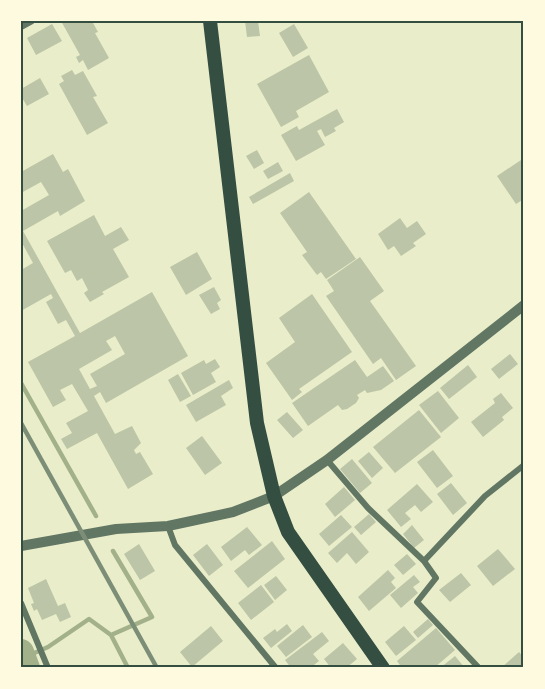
<svg xmlns="http://www.w3.org/2000/svg" width="545" height="689" viewBox="0 0 545 689" font-family="Lora,serif">
<rect width="100%" height="100%" fill="#e9edc9"/>
<g fill="none" stroke-linecap="round" stroke-linejoin="round">
<path stroke="#a3b18a" stroke-width="4.5" d="M21 383 96 516
M111 635 152 617 113 551
M23 658 48 647 89 619 111 635 128 668"/>
<path stroke="#a3b18a" stroke-width="26" d="M21 652 27 668"/>
</g>
<path fill="#bcc5a7" fill-rule="evenodd" d="M61 21H92L98 32 95 33 109 58 88 70 83 60 79 63 76 57 80 55Z
M245 21H258L260 36 247 37Z
M52 24 62 41 36 55 27 38Z
M294 24 308 48 293 57 279 33Z
M309 55 329 92 296 111 299 117 281 127 257 84Z
M72 70 75 75 83 71 97 96 93 97 108 123 87 135 59 84 64 81 61 76Z
M40 78 49 94 27 106 21 96V89Z
M337 109 344 122 334 128 336 131 325 137 321 129 317 131 325 145 296 161 281 135 297 126 299 130Z
M257 150 264 163 254 169 246 156Z
M53 154 63 172 68 169 85 201 60 216 58 211 23 231 80 333 152 292 188 356 106 403 100 392 94 396 115 434 132 426 141 443 134 450 136 454 140 452 153 474 128 489 97 433 67 449 61 439 72 433 66 423 88 411 72 384 60 390 66 400 53 407 28 362 75 336 66 320 58 324 46 302 53 298 51 294 21 311V270L33 263 21 241V211L49 195 41 182 21 193V172ZM115 336 125 354 90 374 97 386 90 389 79 369 112 350 106 341Z
M524 158V199L516 204 497 176Z
M278 162 283 171 268 179 263 171Z
M290 173 294 181 253 204 249 197Z
M309 192 356 259 326 279 321 272 317 275 302 255 307 252 280 213Z
M94 215 105 236 121 227 129 240 113 249 129 277 102 292 104 294 90 302 84 293 88 290 82 278 77 281 71 270 65 273 47 241Z
M400 218 407 228 417 221 426 234 413 243 416 246 401 256 394 246 388 250 378 234Z
M197 252 212 279 186 295 170 267Z
M360 257 384 291 370 301 416 366 396 380 381 358 373 364 326 296 334 291 327 280Z
M214 287 221 300 217 303 220 309 211 314 199 295Z
M312 294 352 352 299 389 302 392 292 400 266 363 295 342 279 318Z
M510 354 518 364 499 379 491 369Z
M215 359 220 367 211 373 216 382 193 395 181 373 204 360 206 364Z
M355 360 367 377 383 366 394 381 381 390 367 393 365 390 357 395 359 398 356 403 347 409 342 410 338 405 308 426 292 403Z
M468 365 477 377 449 399 440 388Z
M178 374 191 396 180 402 168 380Z
M229 380 233 388 221 396 226 405 196 422 186 405Z
M438 391 459 418 441 433 419 405Z
M501 393 513 408 502 417 504 420 483 437 471 422 495 403 493 399Z
M419 410 441 437 395 473 373 447Z
M287 412 303 430 293 438 277 420Z
M202 436 222 463 205 475 186 448Z
M433 450 453 476 437 488 417 462Z
M369 452 383 468 372 478 358 461Z
M352 459 372 483 360 493 340 469Z
M451 483 467 503 453 515 437 494Z
M417 484 433 502 421 512 415 505 405 513 411 519 401 527 387 510Z
M344 487 355 500 335 517 325 504Z
M369 514 376 522 361 535 354 527Z
M341 515 352 527 329 546 319 534Z
M412 525 424 540 414 548 403 534Z
M247 527 262 545 249 555 245 550 231 561 221 547Z
M352 532 369 552 356 564 347 553 337 563 328 553Z
M272 541 285 559 248 588 234 571Z
M139 544 155 571 140 580 124 554Z
M207 544 223 565 209 576 193 555Z
M498 549 515 569 493 586 477 566Z
M407 554 416 564 403 575 394 565Z
M388 570 395 578 391 582 396 588 369 611 358 597Z
M461 573 471 585 450 602 439 590Z
M414 575 420 582 413 587 418 593 401 608 390 595Z
M276 576 287 590 275 600 264 585Z
M46 579 58 606 65 603 71 617 60 622 56 614 42 620 37 609 34 611 31 604 34 603 28 588Z
M261 585 274 602 251 620 238 603Z
M428 619 433 625 418 638 413 632Z
M287 624 292 631 271 648 263 638 275 629 277 632Z
M303 625 312 637 286 657 277 646Z
M211 626 223 641 192 667 180 652Z
M404 626 416 640 396 656 385 642Z
M436 628 455 650 434 668H402L397 661Z
M322 632 329 641 313 654 319 661 310 668H291L285 660Z
M343 643 357 659 346 668H331L324 659Z
M519 652 524 658V668H501Z
M455 656 465 668H440Z"/>
<g fill="none" stroke-linecap="round" stroke-linejoin="round">
<path stroke="#617663" stroke-width="6" d="M21 27 32 21
M327 460 368 508 424 561 485 496 524 465
M168 526 175 545 276 668
M424 561 436 578 417 602 479 668
M21 603 48 668"/>
<path stroke="#617663" stroke-width="10" d="M21 546 116 529 168 526 233 512 274 496 327 460 524 305"/>
<path stroke="#344e41" stroke-width="14" d="M210 21 257 423 274 496 288 532 383 668"/>
<path stroke="#7c8e77" stroke-width="4.5" d="M21 423 157 668"/>
</g>
<rect width="545" height="689" fill="none" stroke="#fefae0" stroke-width="45"/>
<rect x="22" y="22" width="500" height="644" fill="none" stroke="#344e41" stroke-width="2"/>
</svg>
